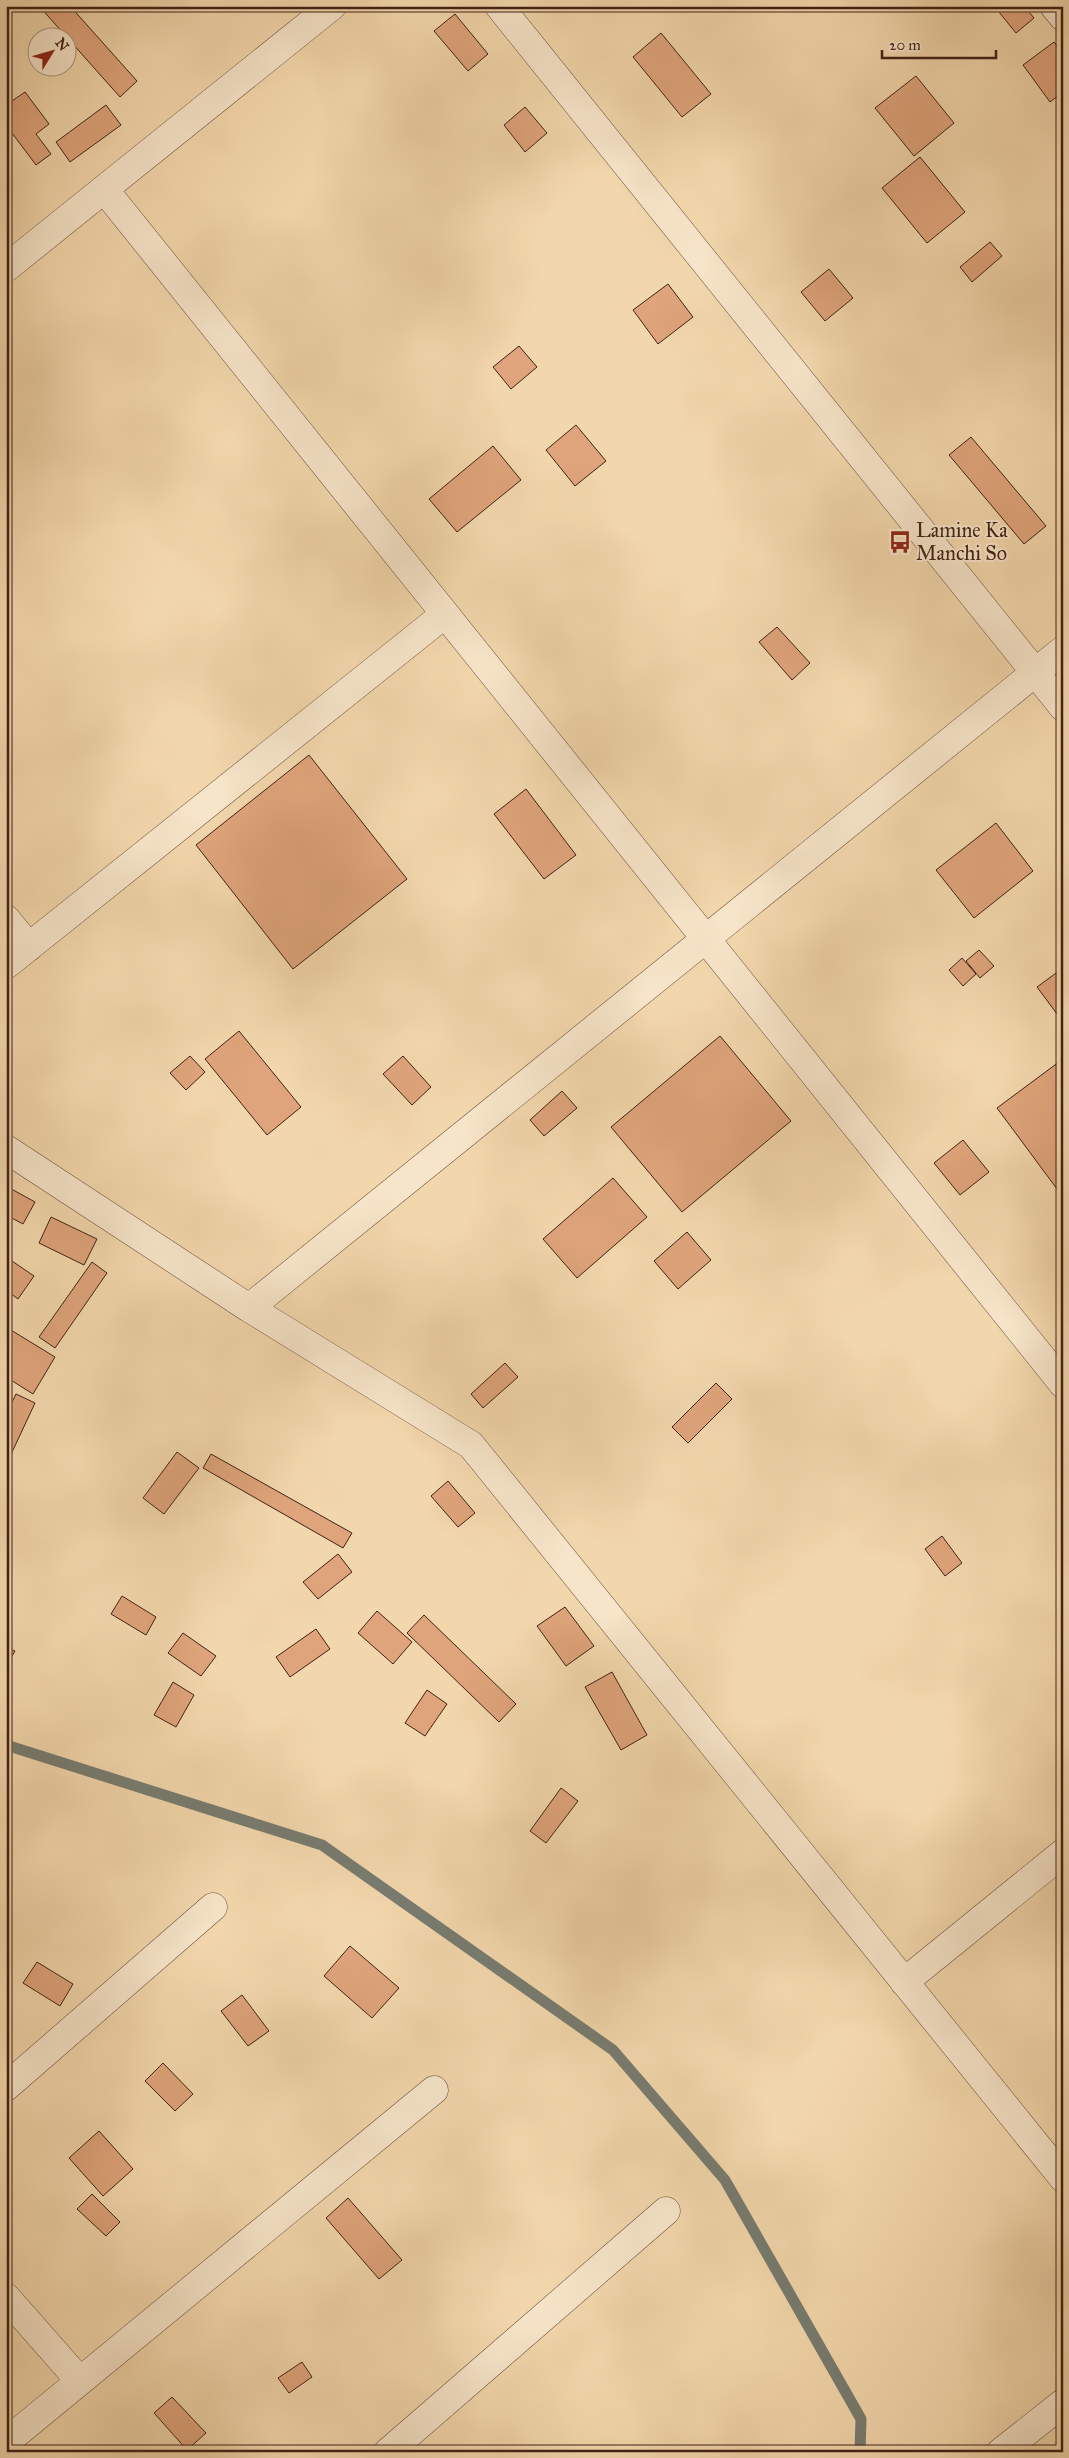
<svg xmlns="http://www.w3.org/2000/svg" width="1069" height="2458" viewBox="0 0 1069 2458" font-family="'IM FELL Great Primer',serif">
<rect width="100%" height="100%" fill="#f3d7ac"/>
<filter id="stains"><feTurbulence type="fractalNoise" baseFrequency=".004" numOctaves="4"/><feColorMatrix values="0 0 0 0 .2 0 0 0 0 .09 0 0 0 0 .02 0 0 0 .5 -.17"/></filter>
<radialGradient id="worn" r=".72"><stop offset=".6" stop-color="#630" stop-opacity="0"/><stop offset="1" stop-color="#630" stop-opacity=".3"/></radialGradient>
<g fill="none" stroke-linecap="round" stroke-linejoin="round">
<path stroke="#777c71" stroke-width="11" d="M6 1745 322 1845 613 2050 725 2180 861 2419 860 2452"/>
</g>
<path fill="#dfa47b" stroke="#412116" d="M39 6H70L137 81 120 97Z
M994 6H1024L1034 18 1016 33Z
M455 14 488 54 468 71 434 31Z
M661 33 711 94 682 117 633 57Z
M1054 42 1063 54V92L1050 102 1023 65Z
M916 76 954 123 914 156 875 108Z
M25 92 49 124 36 134 51 154 36 165 6 125V93L12 101Z
M106 105 121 125 70 162 56 142Z
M525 107 547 133 525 152 504 125Z
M920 157 965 212 927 243 882 188Z
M990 242 1002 256 972 282 960 267Z
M829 269 853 298 825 321 801 292Z
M668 284 693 317 658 344 633 310Z
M519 346 537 367 511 389 493 367Z
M576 425 606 461 575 486 546 450Z
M971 437 1046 526 1024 544 949 455Z
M493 446 521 480 457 532 429 499Z
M777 627 810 663 792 680 759 642Z
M309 755 407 879 293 969 196 845Z
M526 789 576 855 544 879 494 814Z
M996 823 1033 871 974 918 936 870Z
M979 950 994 966 980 978 966 961Z
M962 958 976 974 963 986 949 970Z
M1063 968V1022L1037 987Z
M239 1031 301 1107 267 1135 205 1059Z
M720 1036 791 1121 682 1212 611 1127Z
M190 1056 205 1072 186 1090 170 1073Z
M403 1056 431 1087 412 1105 383 1074Z
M1063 1059V1191L1060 1193 997 1108Z
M562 1091 577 1108 544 1136 530 1120Z
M963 1140 989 1172 960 1195 934 1163Z
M613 1178 647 1217 577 1278 543 1239Z
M6 1186 35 1202 23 1224 6 1215Z
M51 1217 97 1239 84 1265 39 1243Z
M687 1232 711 1260 678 1289 654 1261Z
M9 1259 34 1276 18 1299 6 1290V1263Z
M92 1262 107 1273 55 1348 39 1337Z
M6 1327 55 1357 33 1394 6 1377Z
M505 1363 518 1377 483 1408 471 1394Z
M716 1383 732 1399 688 1443 672 1427Z
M16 1394 35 1403 6 1465V1414Z
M177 1452 199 1468 164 1514 143 1498Z
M211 1454 352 1533 343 1548 203 1468Z
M448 1481 475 1513 458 1527 431 1496Z
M942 1536 962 1563 945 1576 925 1549Z
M338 1554 352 1572 318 1599 303 1582Z
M122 1596 156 1617 146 1635 111 1614Z
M565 1607 594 1646 566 1666 537 1626Z
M377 1611 412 1642 393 1664 358 1633Z
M424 1615 516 1704 499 1722 407 1633Z
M316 1629 330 1649 290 1677 276 1657Z
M183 1633 216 1656 201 1676 168 1653Z
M6 1647 15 1651 6 1667Z
M612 1672 647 1735 621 1750 585 1687Z
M173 1682 194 1695 176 1727 154 1715Z
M427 1690 447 1704 425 1736 405 1723Z
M561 1788 578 1801 546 1843 530 1831Z
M350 1946 399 1988 372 2018 324 1976Z
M37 1962 73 1984 60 2006 23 1983Z
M242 1995 269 2031 248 2046 221 2011Z
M163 2063 193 2094 175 2111 145 2081Z
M99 2131 133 2169 103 2196 69 2158Z
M92 2194 120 2222 106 2236 77 2209Z
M348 2198 402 2260 379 2279 326 2218Z
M302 2362 312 2377 289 2393 278 2378Z
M172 2397 206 2433 187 2450 154 2413Z"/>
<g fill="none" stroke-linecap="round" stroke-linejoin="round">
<defs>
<path id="street" d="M499 6 1063 707
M1054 6 1063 17
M104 189 1063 1384
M6 268 332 6
M6 919 29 947
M6 965 445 614
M6 1149 249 1308 471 1445 1063 2178
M249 1308 1063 650
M904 1982 1063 1853
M6 2087 213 1907
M6 2297 80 2381
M6 2442 434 2090
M388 2452 666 2211
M1001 2452 1063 2403"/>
</defs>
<use href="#street" stroke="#6e4e3c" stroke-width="29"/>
<use href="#street" stroke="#f7e5c9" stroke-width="28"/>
</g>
<defs>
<symbol id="bus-bare" viewBox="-9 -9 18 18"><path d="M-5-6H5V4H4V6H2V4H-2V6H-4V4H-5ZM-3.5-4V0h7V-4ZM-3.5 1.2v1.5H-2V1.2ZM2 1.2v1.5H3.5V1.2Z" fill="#8f2418" stroke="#f7e5c9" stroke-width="2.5" paint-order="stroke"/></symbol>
</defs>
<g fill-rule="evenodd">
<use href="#bus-bare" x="884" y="526" width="32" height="32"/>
</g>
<g text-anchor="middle" stroke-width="4" stroke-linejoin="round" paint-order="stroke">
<g font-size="20" fill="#412116" stroke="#f7e5c9" text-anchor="start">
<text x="916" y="537">Lamine Ka<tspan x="916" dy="23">Manchi So</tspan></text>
</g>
</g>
<rect width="1069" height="2458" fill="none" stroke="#f3d7ac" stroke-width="25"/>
<rect x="8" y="8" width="1054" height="2443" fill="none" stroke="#412116" stroke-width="2.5"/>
<rect x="12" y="12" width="1044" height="2433" fill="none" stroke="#412116"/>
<g transform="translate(52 52) rotate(53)"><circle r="24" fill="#f7e5c9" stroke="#ae9781"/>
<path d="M0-4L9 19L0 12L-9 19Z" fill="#8f2418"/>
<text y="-8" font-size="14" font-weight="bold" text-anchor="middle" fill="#412116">N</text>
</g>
<path d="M882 50v8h114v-8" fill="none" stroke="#412116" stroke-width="2.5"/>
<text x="889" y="50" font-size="15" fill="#412116" stroke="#f7e5c9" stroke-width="4" paint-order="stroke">20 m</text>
<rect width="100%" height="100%" filter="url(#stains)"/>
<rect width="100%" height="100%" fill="url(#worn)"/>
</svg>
